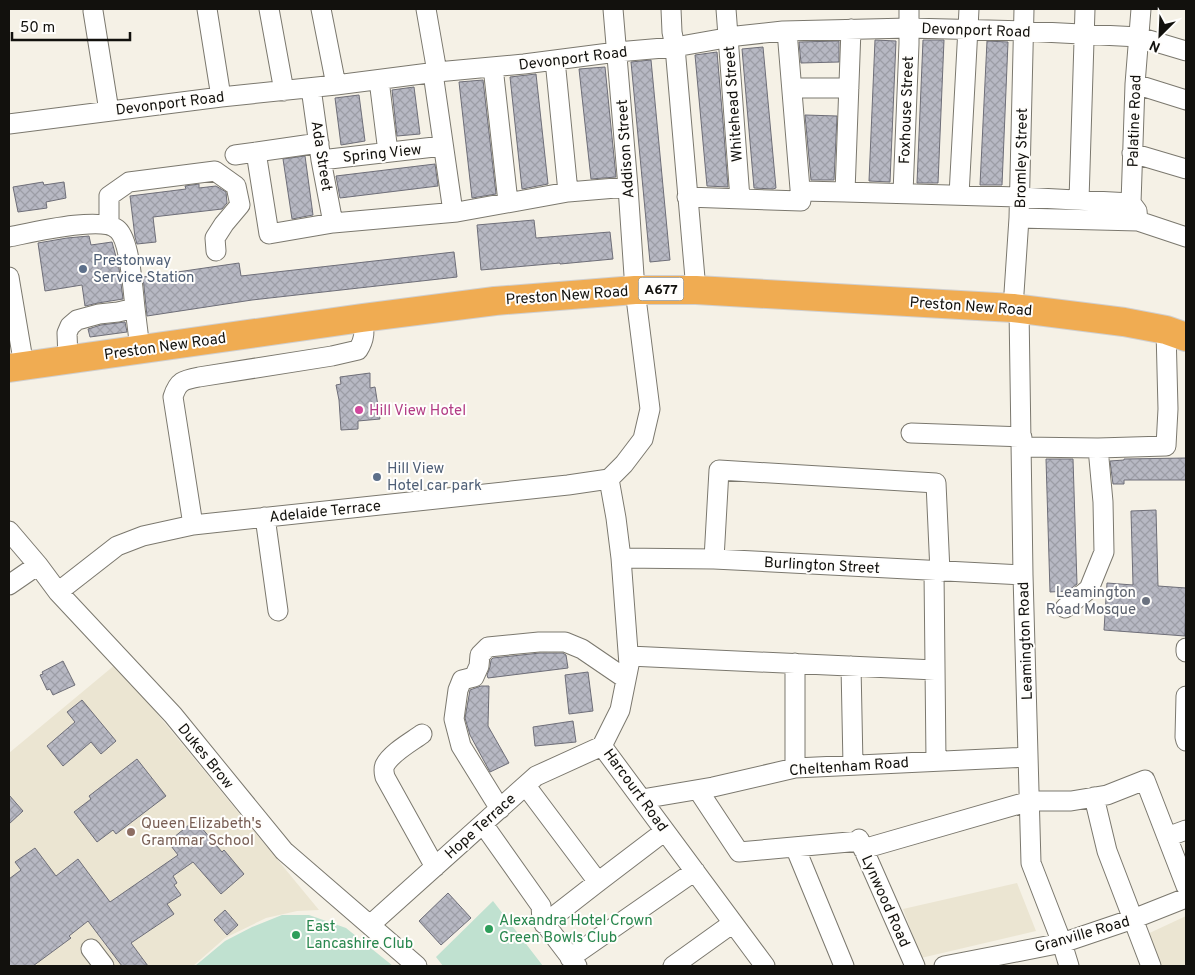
<svg xmlns="http://www.w3.org/2000/svg" width="1195" height="975" viewBox="0 0 1195 975" font-family="Overpass,sans-serif">
<defs>
<pattern id="building-cross-hatch" width="8" height="8" patternUnits="userSpaceOnUse" patternTransform="scale(1.25)"><rect width="8" height="8" fill="#b7b8c3"/><path d="M0 0l8 8M0 8l8-8" fill="none" stroke="#9c9da6"/></pattern>
</defs>
<rect width="100%" height="100%" fill="#f5f1e6"/>
<path fill="#ebe5d2" d="M116 664 319 910 297 911 266 918 225 938 193 966H9V753Z
M1017 883 1036 931 921 958 903 909Z
M1186 916V966H1152L1141 937Z"/>
<path fill="#c0e1d0" d="M493 901 543 966H443L436 957Z
M282 915H309L346 928 393 966H195L225 941 252 927Z"/>
<path fill="url(#building-cross-hatch)" stroke="#6e6e78" d="M875 40 896 41 890 182 869 181Z
M923 40H944L938 183H917Z
M839 41V62L801 63 799 42Z
M987 41 1008 42 1002 185H980Z
M763 47 776 188 773 189 754 188 742 49Z
M717 52 723 122 728 187 707 186 695 55Z
M651 60 670 260 650 262 631 62Z
M605 67 616 177 591 179 579 69Z
M536 74 548 184 522 189 510 77Z
M483 80 496 194 472 198 459 82Z
M414 87 420 134 397 136 392 90Z
M359 95 365 141 341 145 335 98Z
M805 115 837 116 834 180H811Z
M305 156 313 215 292 219 283 159Z
M435 164 438 186 340 198 336 176Z
M43 182 44 185 64 182 66 198 46 202 47 208 18 212 13 187Z
M199 184V188L216 186 226 192 227 203 222 209 153 217 156 242 137 244 135 237 130 196 186 189 185 186Z
M534 220 536 238 610 232 613 259 560 264V263L481 270 477 225Z
M89 236 91 245 112 242 119 268 123 299 98 303 85 306 82 285 45 291 38 243 67 238Z
M454 252 457 277 252 300 147 316 143 277 239 263 241 276Z
M125 322 127 332 90 337 88 329 101 325Z
M370 373V388L375 387 380 419 358 421V429L341 430 339 400 336 385 341 384 340 377Z
M1186 458V480H1124V484H1113L1110 461 1124 460V459Z
M1046 459H1073L1077 584 1068 591 1050 592Z
M1156 510 1158 586 1186 588 1185 636 1104 630 1107 583 1133 585 1131 511Z
M540 653H563L566 655 568 668 488 678 487 675 490 667 491 660 493 658Z
M63 661 75 685 53 695 50 689 47 690 40 675 43 674 42 672Z
M588 672 593 711 569 714 565 675Z
M481 686H489L488 726 509 763 490 772 470 735 465 718 470 690Z
M82 700 116 741 101 754 91 742 63 766 47 746 75 722 67 712Z
M573 721 576 742 535 746 533 727Z
M137 759 166 796 116 834 113 830 97 842 74 812 91 799 89 796Z
M9 795 23 811 9 824Z
M195 820 222 852 224 850 244 874 221 894 193 862 173 876 177 883 174 885 181 895 167 904 174 914 131 943 148 966H122L88 921 69 936 71 938 33 966H9V879L21 870 15 862 35 848 56 876 78 859 110 902 178 855 168 842Z
M448 893 471 918 441 945 419 921Z
M225 910 238 925 227 935 214 920Z"/>
<g fill="none" stroke-linecap="round" stroke-linejoin="round">
<defs>
<path id="minor" d="M207 9 221 97
M269 9 284 91
M321 9 336 85
M426 9 437 72
M671 9 672 32 675 47 696 290
M726 9 740 199
M93 11 109 111
M851 29 845 192 1020 197 1131 203 1137 211 1138 221
M555 60 568 192
M493 67 508 202
M433 73 453 212
M379 80 388 152
M1135 84 1186 100
M311 88 321 160 333 223
M792 88H849
M9 124 221 97 336 85 437 72 524 64 617 52 675 47 737 36 783 31 909 28 1023 31 1139 37 1186 51
M256 152 269 234 333 223 457 212 568 192 628 187
M1132 153 1186 169
M235 155 319 143
M321 160 443 146
M801 191 846 192
M903 193 909 44V9
M959 195 969 9
M687 197 801 201 787 31
M1079 200 1085 9
M1131 203 1135 84 1141 9
M1019 218 1138 221 1186 237
M109 225V196L129 182 215 171 236 186 240 205 224 224 215 238 216 251
M9 237C30 233 103 215 118 230 130 241 133 290 135 308
M9 277 24 366
M1013 308 1019 218 1024 9
M1019 309 1023 575 1031 863 1062 943 1069 966
M68 359 67 333 70 326 77 320 99 314 118 312 135 308 140 349
M911 433 1022 437
M1022 447 1098 448 1103 502 1104 552 1089 589 1065 608
M1098 448 1166 446 1168 409 1166 330
M609 479 616 518 621 558 629 665 620 710 602 746 765 966
M265 517 278 611
M193 525 173 397C178 381 183 380 199 377L332 356 358 350C365 339 365 331 362 318
M9 531 38 565 58 592 173 715 284 851 417 966
M621 558 714 559 1023 575
M714 559 719 470 936 483 940 572
M934 572 936 761
M9 585 38 565
M58 592 117 546 143 536 193 525 568 485 609 479 624 464 643 439 650 409 635 290 628 187 613 9
M1186 652V648
M629 656 935 670
M851 666 853 765
M1186 696 1185 737 1186 741
M422 734C411 742 391 753 385 765 383 769 384 772 385 777L435 867
M795 768V663
M526 786 598 882
M698 790 739 852 860 841
M1094 797 1107 851 1151 966
M642 799 713 787 795 768 1028 757
M500 809 461 746 454 719 458 690 462 680 474 677 479 666 480 655 488 647 539 642H565L582 649 626 679
M483 824 541 906 542 920 577 966
M1167 837 1186 830
M859 839 915 966
M795 847 844 966
M863 849 1030 801H1071L1107 795 1145 780 1186 886
M544 924 598 882 665 831
M370 925 536 776 602 746
M91 949 104 966
M570 958 695 871
M673 966 733 923
M944 966 1062 943 1133 919 1186 898"/>
<path id="highway" d="M9 368 362 318 495 301 635 290H696L1013 308 1124 322 1166 330 1186 337"/>
</defs>
<use href="#minor" stroke="#7b786e" stroke-width="21"/>
<use href="#highway" stroke="#d0cfcf" stroke-width="30"/>
<use href="#minor" stroke="#fff" stroke-width="19"/>
<use href="#highway" stroke="#f0ac52" stroke-width="28"/>
</g>
<g fill="#5c6f8a" stroke="#fffefc" stroke-width="2">
<circle cx="83" cy="269" r="5"/>
<circle cx="377" cy="477" r="5"/>
</g>
<circle fill="#d1479c" stroke="#fffefc" stroke-width="2" cx="359" cy="410" r="5"/>
<circle fill="#6b7280" stroke="#fffefc" stroke-width="2" cx="1146" cy="601" r="5"/>
<circle fill="#8d6e63" stroke="#fffefc" stroke-width="2" cx="131" cy="832" r="5"/>
<g fill="#2e9e5b" stroke="#fffefc" stroke-width="2">
<circle cx="489" cy="929" r="5"/>
<circle cx="296" cy="935" r="5"/>
</g>
<g text-anchor="middle" stroke-width="4" stroke-linejoin="round" paint-order="stroke">
<rect fill="#fffefc" stroke="#595855" stroke-width="1" x="638.5" y="277.5" width="45" height="23" rx="4"/>
<g font-size="14" font-weight="bold" fill="#12110d">
<text x="661" y="294">A677</text>
</g>
<g font-size="15" fill="#12110d" stroke="#fffefc">
<text transform="translate(976 30) rotate(2)" y="5">Devonport Road</text>
<text transform="translate(573 58) rotate(-7)" y="5">Devonport Road</text>
<text transform="translate(170 103) rotate(-7)" y="5">Devonport Road</text>
<text transform="translate(733 104) rotate(-94)" y="5">Whitehead Street</text>
<text transform="translate(906 110) rotate(-88)" y="5">Foxhouse Street</text>
<text transform="translate(1134 121) rotate(-88)" y="5">Palatine Road</text>
<text transform="translate(625 149) rotate(-94)" y="5">Addison Street</text>
<text transform="translate(382 153) rotate(-6)" y="5">Spring View</text>
<text transform="translate(322 156) rotate(81)" y="5">Ada Street</text>
<text transform="translate(1021 158) rotate(-89)" y="5">Bromley Street</text>
<text transform="translate(567 295) rotate(-4)" y="5">Preston New Road</text>
<text transform="translate(971 306) rotate(4)" y="5">Preston New Road</text>
<text transform="translate(165 346) rotate(-8)" y="5">Preston New Road</text>
<text transform="translate(325 511) rotate(-6)" y="5">Adelaide Terrace</text>
<text transform="translate(822 565) rotate(3)" y="5">Burlington Street</text>
<text transform="translate(1025 641) rotate(-92)" y="5">Leamington Road</text>
<text transform="translate(206 756) rotate(51)" y="5">Dukes Brow</text>
<text transform="translate(849 766) rotate(-4)" y="5">Cheltenham Road</text>
<text transform="translate(636 790) rotate(54)" y="5">Harcourt Road</text>
<text transform="translate(480 826) rotate(-42)" y="5">Hope Terrace</text>
<text transform="translate(886 901) rotate(66)" y="5">Lynwood Road</text>
<text transform="translate(1082 934) rotate(-16)" y="5">Granville Road</text>
</g>
<g font-size="15" fill="#4e5e75" stroke="#fffefc" text-anchor="start">
<text x="93" y="265">Prestonway<tspan x="93" dy="17">Service Station</tspan></text>
<text x="387" y="473">Hill View<tspan x="387" dy="17">Hotel car park</tspan></text>
</g>
<g font-size="15" fill="#b23c85" stroke="#fffefc" text-anchor="start">
<text x="369" y="415">Hill View Hotel</text>
</g>
<g font-size="15" fill="#5b616d" stroke="#fffefc" text-anchor="end">
<text x="1136" y="597">Leamington<tspan x="1136" dy="17">Road Mosque</tspan></text>
</g>
<g font-size="15" fill="#785e54" stroke="#fffefc" text-anchor="start">
<text x="141" y="828">Queen Elizabeth's<tspan x="141" dy="17">Grammar School</tspan></text>
</g>
<g font-size="15" fill="#27864d" stroke="#fffefc" text-anchor="start">
<text x="499" y="925">Alexandra Hotel Crown<tspan x="499" dy="17">Green Bowls Club</tspan></text>
<text x="306" y="931">East<tspan x="306" dy="17">Lancashire Club</tspan></text>
</g>
</g>
<rect width="1195" height="975" fill="none" stroke="#12110d" stroke-width="20"/>
<g transform="translate(1160 35) rotate(204)" stroke="#fffefc" stroke-width="4" paint-order="stroke">
<path d="M0-4L9 19L0 12L-9 19Z" fill="#12110d"/>
<text y="-8" font-size="14" font-weight="bold" text-anchor="middle" fill="#12110d">N</text>
</g>
<path d="M12 32v8h118v-8" fill="none" stroke="#12110d" stroke-width="2.5"/>
<text x="20" y="32" font-size="15" fill="#12110d" stroke="#fffefc" stroke-width="4" paint-order="stroke">50 m</text>
</svg>
